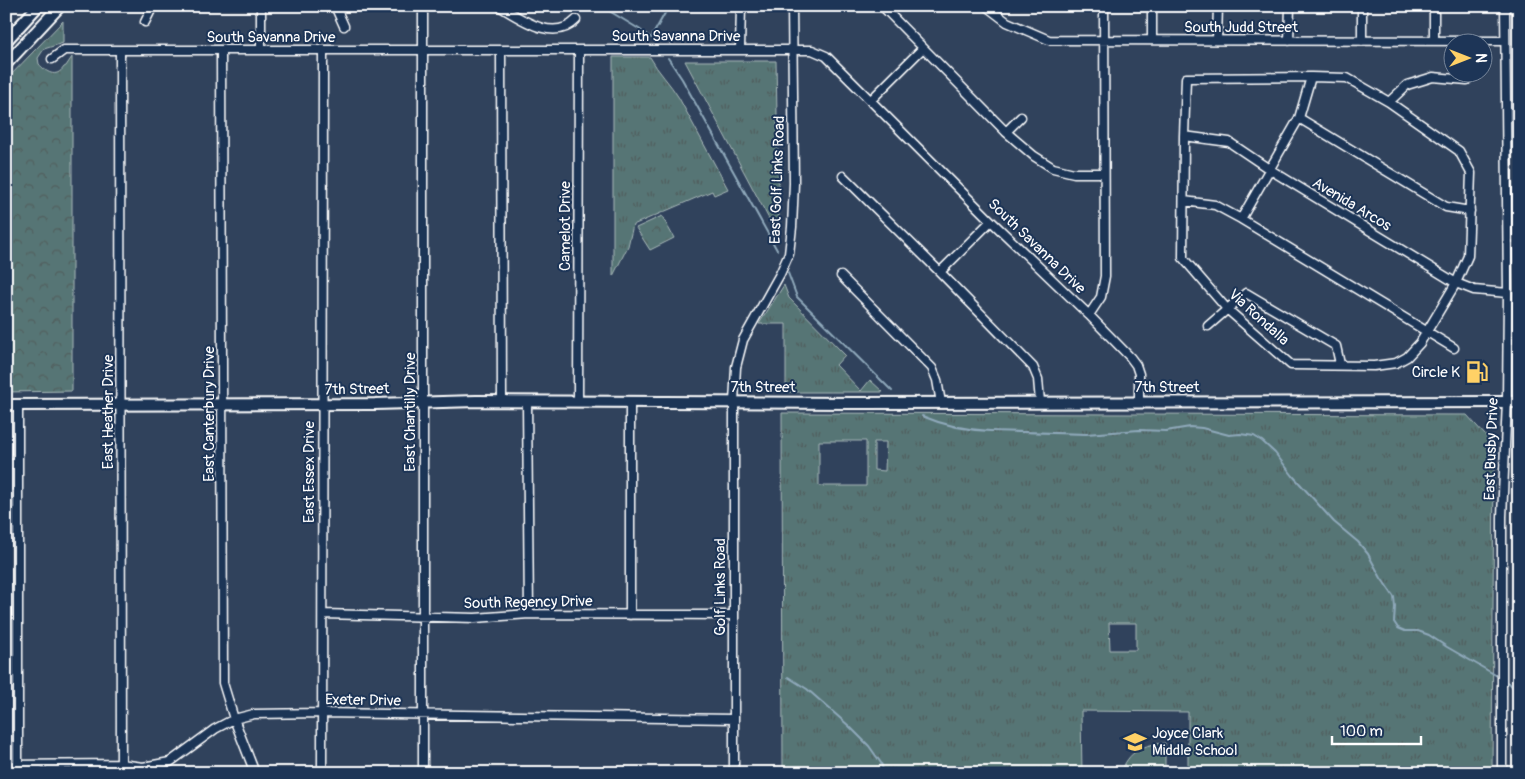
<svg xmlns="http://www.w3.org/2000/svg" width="1525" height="779" viewBox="0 0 1525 779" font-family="Pangolin,sans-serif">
<defs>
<pattern id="grass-tufts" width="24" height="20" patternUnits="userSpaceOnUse" patternTransform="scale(1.25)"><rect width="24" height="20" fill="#567574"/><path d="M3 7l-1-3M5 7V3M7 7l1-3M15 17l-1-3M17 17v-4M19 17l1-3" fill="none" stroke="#505e5e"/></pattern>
<pattern id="forest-crowns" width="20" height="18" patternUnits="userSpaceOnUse" patternTransform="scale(1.25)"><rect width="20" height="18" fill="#567574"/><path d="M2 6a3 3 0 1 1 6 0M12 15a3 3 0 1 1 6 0" fill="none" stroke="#505e5e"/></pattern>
</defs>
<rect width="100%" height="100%" fill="#30425c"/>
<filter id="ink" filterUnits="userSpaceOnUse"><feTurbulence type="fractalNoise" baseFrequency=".02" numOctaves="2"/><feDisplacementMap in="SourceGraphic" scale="10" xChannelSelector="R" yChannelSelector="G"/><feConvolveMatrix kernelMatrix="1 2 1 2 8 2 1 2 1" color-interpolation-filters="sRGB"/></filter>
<g filter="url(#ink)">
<path fill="url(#grass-tufts)" stroke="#aababa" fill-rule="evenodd" d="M613 57H650C658 72 670 83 679 98L728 189 714 195 712 191 633 225 628 246 613 276Z
M685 61H776L779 224 777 234Z
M784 285 789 298 845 355 836 365 861 391 870 380 883 392H786V324H759Z
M782 413 1467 415 1494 445 1492 773H1188V712L1081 711 1082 773H783ZM819 441H866V486H819ZM874 442H886L885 471 874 470ZM1109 623H1136V650H1110Z
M1519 428V773H1516V438Z"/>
<path fill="url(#forest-crowns)" stroke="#aababa" d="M63 21V43L44 49 38 58 39 64C46 72 56 79 64 67L66 66 72 57V391L6 392V80Z
M662 216 674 238 650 250 636 228Z"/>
<path fill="#567574" stroke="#aababa" d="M1165 743V773H1121C1128 751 1144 744 1165 743Z"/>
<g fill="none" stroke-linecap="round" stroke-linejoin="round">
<path stroke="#8fa9bb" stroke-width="2" d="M601 6 639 29 651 38 669 6
M1517 25 1519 27
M668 58 682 79 777 250
M788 273 797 297 892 391
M922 416C943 425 967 430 990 431L1086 434 1139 430 1166 431 1190 427 1202 428 1229 435 1240 434 1254 436 1262 441 1275 453 1293 476 1334 522 1358 542 1368 554 1381 578 1394 597 1395 607 1394 622 1398 628 1405 631H1418L1429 635 1447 647 1499 677
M788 677 807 689 849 726 869 746 881 763 884 773
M1505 681 1510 684 1519 694"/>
<defs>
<path id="minor" d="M261 6V50
M335 6 344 26
M499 6C521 19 554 43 576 20
M882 6 1006 132 1034 156 1053 168 1074 173H1104
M986 6 1007 22 1049 40 1505 41
M1152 6V40
M1362 6V41
M145 22 153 6
M1217 40 1218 6
M1289 41 1290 6
M1434 41V6
M740 49 741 6
M221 50 223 683 234 719 255 773
M501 50 502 402
M120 51 121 773
M52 59 64 50H812L826 56 991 221 1089 315 1130 357 1136 365 1139 374V403
M1311 77 1347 78 1389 102 1459 151 1471 173 1468 256 1456 283 1420 343 1407 357 1396 363 1374 366 1291 365 1227 309 1183 258 1184 136 1186 78Z
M871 100 923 48
M1389 102 1407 85 1433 77 1467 80
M1299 118 1446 207 1470 211
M1006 132 1021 117
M1184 136 1229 142 1269 169 1456 283 1474 290 1508 293
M843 176 940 272 1033 367 1038 379 1040 402
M1184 201 1215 205 1241 219 1454 348
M1241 219 1299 118 1311 77
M940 272 991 221
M841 276 932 368 937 380 941 403
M1089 315 1101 297 1105 276 1104 6
M1208 326 1246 293 1336 346 1340 364
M527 402 529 614
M578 402 579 50
M630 402V615
M18 405V773
M6 464H18
M323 614 475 618 529 614 734 615
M6 765 121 764 143 767 170 762 215 729 234 719 254 714 321 713 734 719
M322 773 323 51
M423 773V6
M734 773V402L736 367 743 340 780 274 789 254 792 227 794 183 792 6
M1502 773V517L1507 401 1508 293 1505 6"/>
<path id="major" d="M6 41 38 6
M6 64 60 6
M6 405 375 404 476 401 852 403 1519 402"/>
</defs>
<use href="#minor" stroke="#fff" stroke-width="11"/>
<use href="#major" stroke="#fff" stroke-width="14"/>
<use href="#minor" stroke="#1d3557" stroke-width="8"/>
<use href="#major" stroke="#1d3557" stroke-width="10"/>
</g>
</g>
<defs>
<symbol id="fuel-bare" viewBox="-9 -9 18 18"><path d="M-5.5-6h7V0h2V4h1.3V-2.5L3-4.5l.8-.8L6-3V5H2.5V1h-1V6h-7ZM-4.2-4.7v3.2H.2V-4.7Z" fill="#ffd166" stroke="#1d3557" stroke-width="2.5" paint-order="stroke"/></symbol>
<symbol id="school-bare" viewBox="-9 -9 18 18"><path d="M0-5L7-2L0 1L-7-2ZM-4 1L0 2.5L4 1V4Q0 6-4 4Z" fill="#ffd166" stroke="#1d3557" stroke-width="2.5" paint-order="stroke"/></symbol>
</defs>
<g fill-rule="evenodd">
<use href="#fuel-bare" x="1461" y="356" width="32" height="32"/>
<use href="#school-bare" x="1119" y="726" width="32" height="32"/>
</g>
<g text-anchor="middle" stroke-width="4" stroke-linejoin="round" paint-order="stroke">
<g font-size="15" fill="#fff" stroke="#1d3557">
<text x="1241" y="32">South Judd Street</text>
<text x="676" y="41">South Savanna Drive</text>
<text x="271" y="42">South Savanna Drive</text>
<text transform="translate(777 180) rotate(-88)" y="5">East Golf Links Road</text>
<text transform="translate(1352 204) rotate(31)" y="5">Avenida Arcos</text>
<text transform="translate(565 226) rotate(-90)" y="5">Camelot Drive</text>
<text transform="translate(1037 246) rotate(44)" y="5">South Savanna Drive</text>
<text transform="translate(1259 317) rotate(42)" y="5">Via Rondalla</text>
<text x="763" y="392">7th Street</text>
<text x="1167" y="392">7th Street</text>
<text transform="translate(357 389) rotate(-1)" y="5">7th Street</text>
<text transform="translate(108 412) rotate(-90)" y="5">East Heather Drive</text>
<text transform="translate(410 412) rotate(-90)" y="5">East Chantilly Drive</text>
<text transform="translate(209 414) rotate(-90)" y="5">East Canterbury Drive</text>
<text transform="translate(1491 449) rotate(-88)" y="5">East Busby Drive</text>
<text transform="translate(309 472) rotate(-90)" y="5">East Essex Drive</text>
<text transform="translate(720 587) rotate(-90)" y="5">Golf Links Road</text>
<text transform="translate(528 602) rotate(-1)" y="5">South Regency Drive</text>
<text transform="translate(363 700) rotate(1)" y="5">Exeter Drive</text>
</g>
<g font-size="15" fill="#fff" stroke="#1d3557" text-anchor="end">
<text x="1460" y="377">Circle K</text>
<text x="1152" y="738" text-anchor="start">Joyce Clark<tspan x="1152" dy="17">Middle School</tspan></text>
</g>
</g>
<rect width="1525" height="779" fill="none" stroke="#1d3557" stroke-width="25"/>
<rect x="12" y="12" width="1500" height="754" fill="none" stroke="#fff" stroke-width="2" filter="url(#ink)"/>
<g transform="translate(1468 58) rotate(90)"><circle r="24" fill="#1d3557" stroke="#77869a"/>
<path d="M0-4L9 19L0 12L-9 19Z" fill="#ffd166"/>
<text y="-8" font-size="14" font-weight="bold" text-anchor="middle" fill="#ffffff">N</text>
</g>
<path d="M1332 736v8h89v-8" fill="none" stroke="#ffffff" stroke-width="2.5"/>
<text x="1340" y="736" font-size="15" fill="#ffffff" stroke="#1d3557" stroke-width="4" paint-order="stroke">100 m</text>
</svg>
